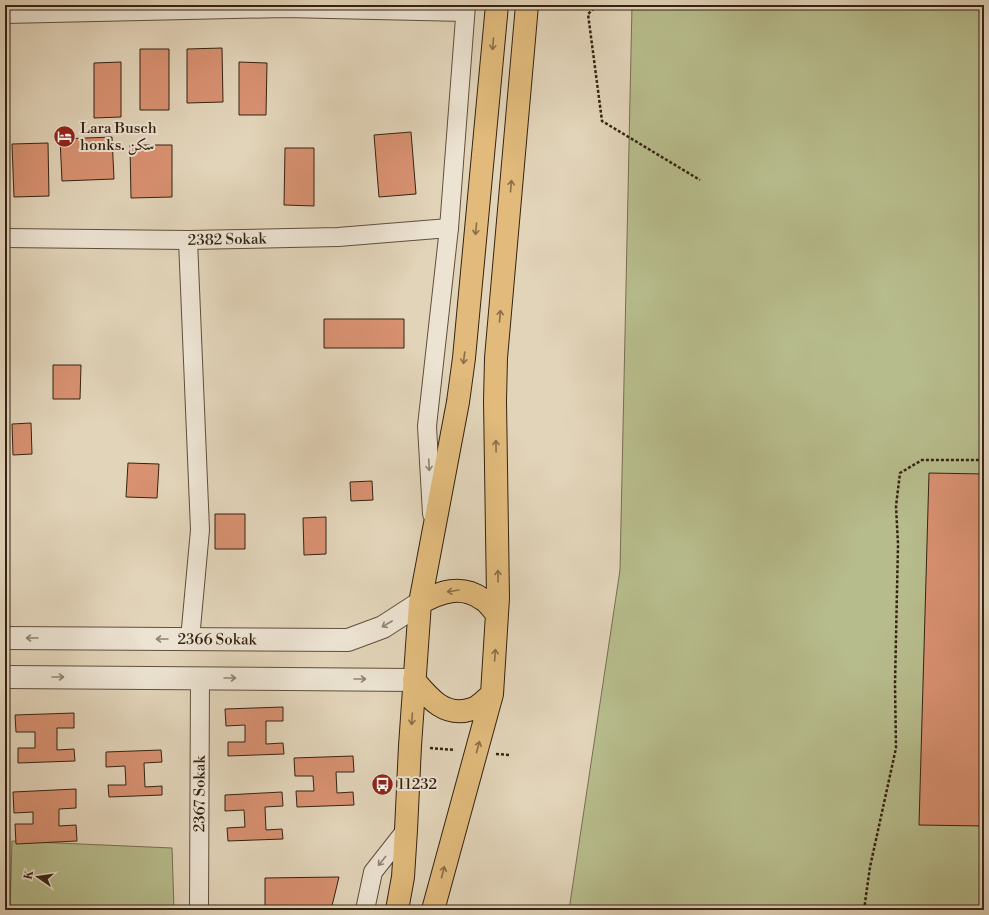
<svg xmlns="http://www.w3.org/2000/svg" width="989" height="915" viewBox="0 0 989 915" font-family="'Libre Bodoni',Amiri,serif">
<rect width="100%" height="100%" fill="#e2d4b9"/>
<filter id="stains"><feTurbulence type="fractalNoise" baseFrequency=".005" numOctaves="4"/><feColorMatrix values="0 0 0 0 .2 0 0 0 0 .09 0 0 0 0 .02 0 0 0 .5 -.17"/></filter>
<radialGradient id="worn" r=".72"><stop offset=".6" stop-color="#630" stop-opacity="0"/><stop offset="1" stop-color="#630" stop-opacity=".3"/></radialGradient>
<path fill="#b7bc8c" stroke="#76704f" d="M632 5H984V910H569L620 570Z
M12 841 172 848 174 910H10Z"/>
<path fill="#d89171" stroke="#352312" d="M222 48 223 102 187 103V49Z
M140 49H169V110H140Z
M121 62V117L94 118V63Z
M239 62 267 63 266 115H239Z
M411 132 416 194 379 197 374 135Z
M112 137 114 179 62 181 60 139Z
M48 143 49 196 14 197 12 144Z
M130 145H172V197L131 198Z
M285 148H314V206L284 205Z
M324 319H404V348H324Z
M53 365H81L80 399H53Z
M31 423 32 454 13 455 12 424Z
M128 463 159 464 157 498 126 497Z
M929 473 984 474V826L919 825Z
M372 481 373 500 351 501 350 482Z
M215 514H245V549H215Z
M326 517V554L304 555 303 518Z
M283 707V721H266V744L283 743 284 754 228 756V742H245V725L226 726 225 709Z
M74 713V728H57V750L74 749 75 761 18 763V748H35V732H16L15 715Z
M161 750 162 762 144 763 145 787 162 786V795L109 797 108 785H126L125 766 106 767V752Z
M353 756 354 772H336L337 793 353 792 354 805 297 807 296 791H314L313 776H295L294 758Z
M76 789V808L59 809V826L76 825 77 841 16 844 15 824H33V812L14 813 13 792Z
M282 792 283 806 265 807 266 830 282 829 283 839 228 841 227 828 245 827 244 810 225 811V795Z
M339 877 331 910H265V878Z"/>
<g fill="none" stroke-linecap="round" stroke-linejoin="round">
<defs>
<g id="minor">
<path d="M5 14 285 8 465 12"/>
<path id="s1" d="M5 238 188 240 338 237 449 228"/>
<path d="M188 240 200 530 190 639"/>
<path d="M432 514 427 426 449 228 466 5"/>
<path id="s2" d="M199 910 200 678"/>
<path d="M365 910 373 872 406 830"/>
</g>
<g id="tertiary">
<path id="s3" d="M5 638 348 640 383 627 420 603"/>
<path d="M5 677 414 680"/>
</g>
<path id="primary" d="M420 603C440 592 461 584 482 599 488 602 493 610 497 614
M414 680C429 698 445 718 472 709 479 707 486 699 492 694
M397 910 403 877 406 830 410 746 420 603 458 402 464 358 497 5
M433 910 492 694 498 598 495 401 496 358 527 5"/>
</defs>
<use href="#minor" stroke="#604f3c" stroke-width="20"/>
<use href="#tertiary" stroke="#604f3c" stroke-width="24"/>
<use href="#primary" stroke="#352312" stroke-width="24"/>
<path stroke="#352312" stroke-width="2.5" stroke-dasharray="3 2" stroke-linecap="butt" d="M598 5 588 14 602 121 700 180
M430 748 455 750
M496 754 510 755
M864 910 870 867 896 748 895 684 898 544 896 506 900 473 922 460H984"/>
<use href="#minor" stroke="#ece3d2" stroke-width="18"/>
<use href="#tertiary" stroke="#ece3d2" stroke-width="22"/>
<use href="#primary" stroke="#e1ba7c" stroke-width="22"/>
</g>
<defs><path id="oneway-shaft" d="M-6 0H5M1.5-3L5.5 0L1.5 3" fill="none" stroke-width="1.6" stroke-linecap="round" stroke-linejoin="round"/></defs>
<g stroke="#8b6e47">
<use href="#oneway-shaft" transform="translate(493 44) rotate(95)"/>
<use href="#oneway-shaft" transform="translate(511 186) rotate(-85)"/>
<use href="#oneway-shaft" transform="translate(476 229) rotate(95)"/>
<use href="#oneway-shaft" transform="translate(500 316) rotate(-85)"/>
<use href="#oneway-shaft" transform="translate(464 358) rotate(97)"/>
<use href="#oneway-shaft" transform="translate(496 446) rotate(-91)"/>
<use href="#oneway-shaft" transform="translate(498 576) rotate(-91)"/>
<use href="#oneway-shaft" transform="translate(453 591) rotate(171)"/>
<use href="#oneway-shaft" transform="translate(495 655) rotate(-86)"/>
<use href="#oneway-shaft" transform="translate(412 719) rotate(94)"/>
<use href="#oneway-shaft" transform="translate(478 747) rotate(-75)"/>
<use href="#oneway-shaft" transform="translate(443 872) rotate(-75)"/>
</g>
<g stroke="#908372">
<use href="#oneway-shaft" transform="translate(429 465) rotate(87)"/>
<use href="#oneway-shaft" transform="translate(387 624) rotate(150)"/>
<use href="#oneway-shaft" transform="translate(32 638) rotate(-180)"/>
<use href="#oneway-shaft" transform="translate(162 639) rotate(-180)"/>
<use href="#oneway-shaft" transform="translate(58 677)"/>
<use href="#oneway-shaft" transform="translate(230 678)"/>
<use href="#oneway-shaft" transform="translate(360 679)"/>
<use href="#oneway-shaft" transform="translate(382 861) rotate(129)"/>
</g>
<defs>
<symbol id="hotel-disc" viewBox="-11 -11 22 22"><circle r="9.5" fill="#8f2418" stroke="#ece3d2"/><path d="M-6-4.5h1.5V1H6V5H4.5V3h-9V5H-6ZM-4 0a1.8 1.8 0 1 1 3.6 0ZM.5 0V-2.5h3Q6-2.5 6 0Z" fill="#fff"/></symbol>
<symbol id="bus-disc" viewBox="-11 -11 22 22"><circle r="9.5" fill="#8f2418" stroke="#ece3d2"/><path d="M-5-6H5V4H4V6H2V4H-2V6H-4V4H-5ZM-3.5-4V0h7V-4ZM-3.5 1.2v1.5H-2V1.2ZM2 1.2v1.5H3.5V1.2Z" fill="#fff"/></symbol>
</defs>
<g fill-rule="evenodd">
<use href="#hotel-disc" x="52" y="124" width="25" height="25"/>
<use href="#bus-disc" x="370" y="772" width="25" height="25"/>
</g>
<g text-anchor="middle" stroke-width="4" stroke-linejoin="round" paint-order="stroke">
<g font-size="15" fill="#352312" stroke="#ece3d2" text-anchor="start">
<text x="80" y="133">Lara Busch<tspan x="80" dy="17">honks. سكن</tspan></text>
<text x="398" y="789">11232</text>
</g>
<g font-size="15" fill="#352312" stroke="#ece3d2">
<text dy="5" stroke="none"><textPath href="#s1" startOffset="222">2382 Sokak</textPath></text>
<text dy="5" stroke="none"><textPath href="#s3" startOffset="212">2366 Sokak</textPath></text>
<text dy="5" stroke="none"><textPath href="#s2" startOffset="116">2367 Sokak</textPath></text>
</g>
</g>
<rect width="989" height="915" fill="none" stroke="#e2d4b9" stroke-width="20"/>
<rect x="6" y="6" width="977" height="903" fill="none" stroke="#352312" stroke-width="2"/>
<rect x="10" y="10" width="969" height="895" fill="none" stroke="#352312"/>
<g transform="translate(38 877) rotate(283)" stroke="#ece3d2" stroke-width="3" paint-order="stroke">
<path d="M0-3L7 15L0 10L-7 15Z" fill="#352312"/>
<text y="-6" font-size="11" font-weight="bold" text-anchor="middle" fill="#352312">K</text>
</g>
<rect width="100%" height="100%" filter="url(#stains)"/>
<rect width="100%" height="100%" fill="url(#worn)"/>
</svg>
